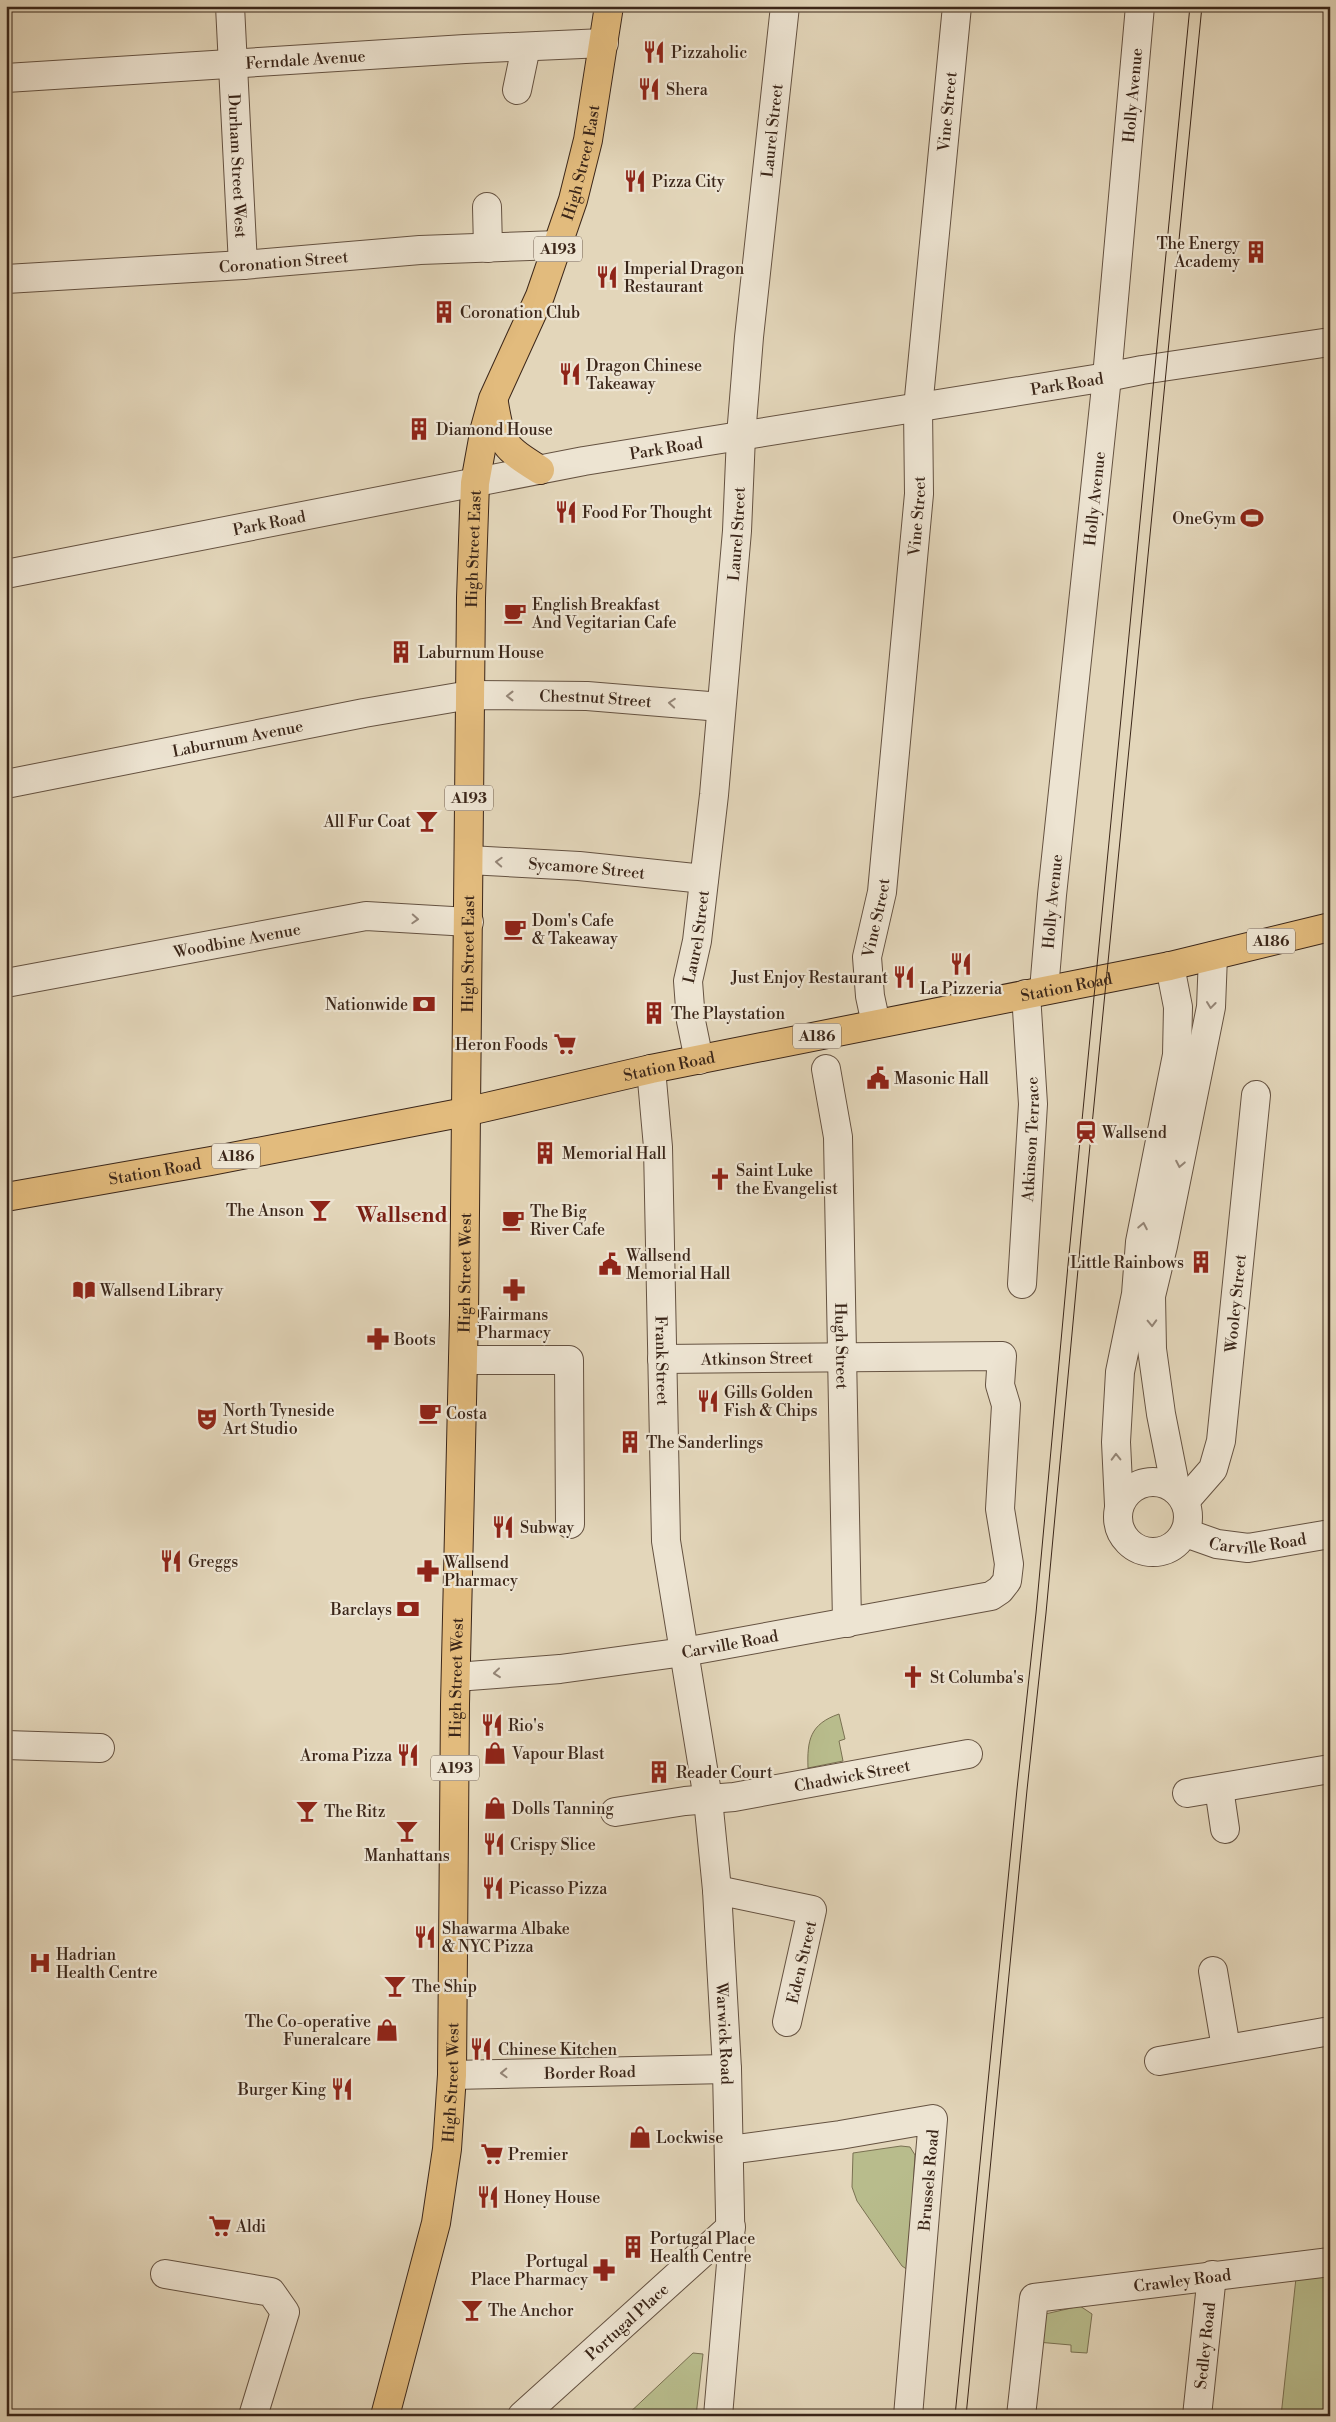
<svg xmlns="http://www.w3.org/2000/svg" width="1336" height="2422" viewBox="0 0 1336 2422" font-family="'Libre Bodoni',serif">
<rect width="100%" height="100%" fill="#e3d6ba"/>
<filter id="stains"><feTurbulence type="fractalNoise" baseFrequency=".004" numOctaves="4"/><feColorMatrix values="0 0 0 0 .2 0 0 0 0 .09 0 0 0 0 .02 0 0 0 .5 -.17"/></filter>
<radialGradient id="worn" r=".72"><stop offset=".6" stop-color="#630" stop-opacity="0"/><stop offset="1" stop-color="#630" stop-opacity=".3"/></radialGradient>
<path fill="#b8bc8c" stroke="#7a7152" d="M839 1714 845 1739 839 1741 843 1761 808 1768C807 1740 810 1724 839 1714Z
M901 2146 910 2147 915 2155 908 2270 902 2266 857 2201 852 2187 853 2153Z
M1330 2275V2416H1281L1296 2278Z
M1080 2306 1092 2314 1087 2353 1071 2352V2345L1037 2342 1041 2315Z
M693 2353 703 2354 696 2416H626Z"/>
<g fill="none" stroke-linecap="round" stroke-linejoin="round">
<defs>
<g id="minor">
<path id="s1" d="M230 6 243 265"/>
<path id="s2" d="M6 78 465 49 604 43"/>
<path d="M517 90 526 47"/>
<path d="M487 207 488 248"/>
<path id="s3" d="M6 279 243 265 420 250 559 245"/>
<path id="s4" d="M6 784 364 713 470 695 587 696 721 707"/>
<path id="s5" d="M469 860 579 866 704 879"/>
<path id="s6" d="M6 983 366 916 469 922"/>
<path id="s7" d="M1044 990 1052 895 1107 377 1140 6"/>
<path id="s8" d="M876 1024 870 996 867 957 882 892 919 494 918 408 957 6"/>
<path id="s9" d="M699 1060 691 1021 688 981 697 941 714 795 737 531 741 436 749 337 785 6"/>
<path id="s10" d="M651 1069 658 1147 666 1541 708 1799 717 1890 727 2069 731 2264 718 2416"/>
<path id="s11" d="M826 1069 838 1137 847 1623"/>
<path id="s12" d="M1022 1284 1033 1104 1026 994"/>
<path d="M463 1360H569L570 1524"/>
<circle cx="1153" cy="1517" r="35"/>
<path d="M1176 1490 1161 1414 1152 1349 1151 1296 1163 1246 1211 1007 1213 956"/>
<path id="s13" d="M1185 1501 1213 1469 1221 1441 1256 1095"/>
<path d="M1119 1505 1116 1442 1120 1372 1136 1294 1140 1242 1177 1055 1178 1007 1170 966"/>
<path id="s14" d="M1186 1533 1217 1544 1248 1548 1330 1534"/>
<path id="s15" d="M456 1677 560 1669 684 1652 991 1596 1000 1590 1007 1581 1009 1564 1000 1509 1006 1405 1000 1385 1002 1356 662 1359"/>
<path d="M6 1745 100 1748"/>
<path d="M1219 1788 1225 1829"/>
<path d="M1187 1793 1330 1769"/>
<path id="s16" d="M615 1812 685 1801 734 1797 968 1754"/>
<path d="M717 1890 812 1910 787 2022"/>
<path d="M1213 1971 1226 2048"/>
<path d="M1159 2061 1330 2031"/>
<path id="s17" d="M452 2075 727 2069"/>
<path d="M729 2150 840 2135 933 2119 908 2416"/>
<path d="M165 2274 271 2292 285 2312 253 2416"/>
<path id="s18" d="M522 2416 731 2227"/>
<path id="s19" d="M1021 2416 1034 2298 1330 2262"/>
<path id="s20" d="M1197 2416 1212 2275"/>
</g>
<g id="tertiary">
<path id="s21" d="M6 574 584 461 1107 377 1142 370 1330 342"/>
</g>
<g id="primary">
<path d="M494 403C501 445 504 447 540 470"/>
<path id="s22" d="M6 1197 211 1161 465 1112 651 1069 1170 966 1330 927"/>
<path id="s23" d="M385 2416 436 2223 447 2149 452 2075 455 1704 464 1315 471 598 475 483 485 428 493 399 540 296 573 200 588 140 609 6"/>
</g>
</defs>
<use href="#minor" stroke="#655241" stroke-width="30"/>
<use href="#tertiary" stroke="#655241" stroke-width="30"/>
<use href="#primary" stroke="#3b2619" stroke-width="30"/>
<use href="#minor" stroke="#ede4d2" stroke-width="28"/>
<use href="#tertiary" stroke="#ede4d2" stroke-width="28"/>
<use href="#primary" stroke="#e2bb7d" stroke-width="28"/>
<path stroke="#3b2619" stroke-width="1" d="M955 2416 1017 1789 1036 1613 1068 1265 1190 6
M966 2416 1027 1790 1046 1613 1081 1237 1202 6"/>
</g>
<defs><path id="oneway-chevron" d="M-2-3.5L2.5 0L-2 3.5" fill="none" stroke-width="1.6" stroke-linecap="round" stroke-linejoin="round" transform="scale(1.25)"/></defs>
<g stroke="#948576">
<use href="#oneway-chevron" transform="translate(510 696) rotate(-180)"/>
<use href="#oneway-chevron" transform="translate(672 703) rotate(-175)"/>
<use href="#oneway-chevron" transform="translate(499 862) rotate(-177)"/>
<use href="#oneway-chevron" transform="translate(415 919) rotate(3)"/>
<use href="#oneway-chevron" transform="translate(1211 1005) rotate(97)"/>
<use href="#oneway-chevron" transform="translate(1180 1164) rotate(101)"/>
<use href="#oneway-chevron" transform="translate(1143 1226) rotate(-79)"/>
<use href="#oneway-chevron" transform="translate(1152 1323) rotate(88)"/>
<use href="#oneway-chevron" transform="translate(1116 1457) rotate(-91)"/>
<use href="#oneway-chevron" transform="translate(497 1673) rotate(174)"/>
<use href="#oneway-chevron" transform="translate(504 2073) rotate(178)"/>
</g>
<defs>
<symbol id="restaurant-bare" viewBox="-9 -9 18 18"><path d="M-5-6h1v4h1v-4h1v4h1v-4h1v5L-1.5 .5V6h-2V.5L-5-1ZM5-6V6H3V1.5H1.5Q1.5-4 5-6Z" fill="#8f2418" stroke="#ede4d2" stroke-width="2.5" paint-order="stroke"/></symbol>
<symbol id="building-bare" viewBox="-9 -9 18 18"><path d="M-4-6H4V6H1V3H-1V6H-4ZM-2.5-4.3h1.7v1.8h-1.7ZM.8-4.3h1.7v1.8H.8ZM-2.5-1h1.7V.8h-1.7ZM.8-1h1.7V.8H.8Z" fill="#8f2418" stroke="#ede4d2" stroke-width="2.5" paint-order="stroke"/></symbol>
<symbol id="stadium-bare" viewBox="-9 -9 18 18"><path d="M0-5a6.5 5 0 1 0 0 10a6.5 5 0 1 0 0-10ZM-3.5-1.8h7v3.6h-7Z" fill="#8f2418" stroke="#ede4d2" stroke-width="2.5" paint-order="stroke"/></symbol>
<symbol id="cafe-bare" viewBox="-9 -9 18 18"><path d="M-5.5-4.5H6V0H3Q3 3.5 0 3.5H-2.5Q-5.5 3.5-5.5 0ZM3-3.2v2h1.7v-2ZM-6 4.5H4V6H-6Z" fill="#8f2418" stroke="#ede4d2" stroke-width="2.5" paint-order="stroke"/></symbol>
<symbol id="bar-bare" viewBox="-9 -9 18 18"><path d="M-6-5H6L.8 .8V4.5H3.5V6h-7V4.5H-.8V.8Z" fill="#8f2418" stroke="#ede4d2" stroke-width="2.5" paint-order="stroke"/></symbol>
<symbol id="bank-bare" viewBox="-9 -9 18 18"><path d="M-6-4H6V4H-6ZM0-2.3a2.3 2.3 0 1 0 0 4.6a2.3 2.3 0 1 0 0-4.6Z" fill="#8f2418" stroke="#ede4d2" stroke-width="2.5" paint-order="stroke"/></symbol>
<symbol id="supermarket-bare" viewBox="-9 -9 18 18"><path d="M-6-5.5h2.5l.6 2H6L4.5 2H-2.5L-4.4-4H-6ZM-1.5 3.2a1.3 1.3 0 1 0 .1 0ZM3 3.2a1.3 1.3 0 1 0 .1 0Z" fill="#8f2418" stroke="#ede4d2" stroke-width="2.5" paint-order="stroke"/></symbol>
<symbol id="civic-bare" viewBox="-9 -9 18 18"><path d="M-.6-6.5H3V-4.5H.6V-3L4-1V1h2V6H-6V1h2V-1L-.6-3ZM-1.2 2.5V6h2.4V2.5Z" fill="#8f2418" stroke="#ede4d2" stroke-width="2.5" paint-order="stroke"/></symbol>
<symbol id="station-bare" viewBox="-9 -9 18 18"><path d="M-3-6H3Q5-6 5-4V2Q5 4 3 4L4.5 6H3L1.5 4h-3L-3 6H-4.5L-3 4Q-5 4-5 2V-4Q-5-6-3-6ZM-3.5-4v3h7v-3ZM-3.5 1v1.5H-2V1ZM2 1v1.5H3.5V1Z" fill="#8f2418" stroke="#ede4d2" stroke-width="2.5" paint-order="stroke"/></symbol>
<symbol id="church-bare" viewBox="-9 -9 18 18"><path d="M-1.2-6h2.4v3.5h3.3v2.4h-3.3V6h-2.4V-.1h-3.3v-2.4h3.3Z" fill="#8f2418" stroke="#ede4d2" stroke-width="2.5" paint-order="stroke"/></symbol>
<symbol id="library-bare" viewBox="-9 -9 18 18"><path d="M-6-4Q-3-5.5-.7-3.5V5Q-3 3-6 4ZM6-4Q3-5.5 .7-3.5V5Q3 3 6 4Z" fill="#8f2418" stroke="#ede4d2" stroke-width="2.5" paint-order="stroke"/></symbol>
<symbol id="pharmacy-bare" viewBox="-9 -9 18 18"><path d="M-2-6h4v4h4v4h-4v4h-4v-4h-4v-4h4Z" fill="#8f2418" stroke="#ede4d2" stroke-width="2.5" paint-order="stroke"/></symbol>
<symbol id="theatre-bare" viewBox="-9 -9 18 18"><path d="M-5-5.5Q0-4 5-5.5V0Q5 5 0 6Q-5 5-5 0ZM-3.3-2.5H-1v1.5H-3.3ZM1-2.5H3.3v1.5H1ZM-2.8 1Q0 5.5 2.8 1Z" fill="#8f2418" stroke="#ede4d2" stroke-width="2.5" paint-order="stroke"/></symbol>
<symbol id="shop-bare" viewBox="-9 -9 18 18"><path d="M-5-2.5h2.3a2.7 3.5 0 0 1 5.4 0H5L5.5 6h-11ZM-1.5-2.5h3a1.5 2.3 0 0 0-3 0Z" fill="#8f2418" stroke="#ede4d2" stroke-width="2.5" paint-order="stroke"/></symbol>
<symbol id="hospital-bare" viewBox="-9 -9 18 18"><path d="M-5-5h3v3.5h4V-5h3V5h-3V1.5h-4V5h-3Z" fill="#8f2418" stroke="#ede4d2" stroke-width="2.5" paint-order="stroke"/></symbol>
</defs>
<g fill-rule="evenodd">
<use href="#restaurant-bare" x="638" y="36" width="32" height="32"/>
<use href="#restaurant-bare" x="633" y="73" width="32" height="32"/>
<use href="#restaurant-bare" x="619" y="165" width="32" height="32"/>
<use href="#building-bare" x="1240" y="236" width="32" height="32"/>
<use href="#restaurant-bare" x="591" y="261" width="32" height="32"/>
<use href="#building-bare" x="428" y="296" width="32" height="32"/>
<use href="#restaurant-bare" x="554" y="358" width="32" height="32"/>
<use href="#building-bare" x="403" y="413" width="32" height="32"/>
<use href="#restaurant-bare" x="550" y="496" width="32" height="32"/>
<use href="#stadium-bare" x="1236" y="502" width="32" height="32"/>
<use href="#cafe-bare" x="499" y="597" width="32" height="32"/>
<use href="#building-bare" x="385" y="636" width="32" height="32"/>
<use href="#bar-bare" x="411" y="805" width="32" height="32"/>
<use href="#cafe-bare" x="499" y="913" width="32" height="32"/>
<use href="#restaurant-bare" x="945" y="948" width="32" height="32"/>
<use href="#restaurant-bare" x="888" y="961" width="32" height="32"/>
<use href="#bank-bare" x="408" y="988" width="32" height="32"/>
<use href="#building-bare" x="638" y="997" width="32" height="32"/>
<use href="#supermarket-bare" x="549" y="1028" width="32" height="32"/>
<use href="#civic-bare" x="862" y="1062" width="32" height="32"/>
<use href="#station-bare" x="1070" y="1116" width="32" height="32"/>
<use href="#building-bare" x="529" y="1137" width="32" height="32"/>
<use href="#church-bare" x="704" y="1163" width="32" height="32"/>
<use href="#bar-bare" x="304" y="1194" width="32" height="32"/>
<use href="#cafe-bare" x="497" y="1204" width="32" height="32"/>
<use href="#building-bare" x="1185" y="1246" width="32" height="32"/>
<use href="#civic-bare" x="594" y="1248" width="32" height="32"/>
<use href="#library-bare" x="68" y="1274" width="32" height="32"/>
<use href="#pharmacy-bare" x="498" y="1274" width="32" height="32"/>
<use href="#pharmacy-bare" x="362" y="1323" width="32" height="32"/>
<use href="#restaurant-bare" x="692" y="1385" width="32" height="32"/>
<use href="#cafe-bare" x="414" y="1397" width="32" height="32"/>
<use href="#theatre-bare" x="191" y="1403" width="32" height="32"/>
<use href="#building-bare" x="614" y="1426" width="32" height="32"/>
<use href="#restaurant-bare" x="487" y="1511" width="32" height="32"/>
<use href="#restaurant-bare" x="155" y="1545" width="32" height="32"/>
<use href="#pharmacy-bare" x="412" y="1555" width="32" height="32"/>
<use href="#bank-bare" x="392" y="1593" width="32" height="32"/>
<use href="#church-bare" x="897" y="1661" width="32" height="32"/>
<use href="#restaurant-bare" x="476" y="1709" width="32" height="32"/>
<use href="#shop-bare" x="479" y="1737" width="32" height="32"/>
<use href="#restaurant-bare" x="392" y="1739" width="32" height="32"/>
<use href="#building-bare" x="643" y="1756" width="32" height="32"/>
<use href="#shop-bare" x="479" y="1792" width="32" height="32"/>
<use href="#bar-bare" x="291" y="1795" width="32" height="32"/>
<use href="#bar-bare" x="391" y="1815" width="32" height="32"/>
<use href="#restaurant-bare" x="478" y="1828" width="32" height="32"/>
<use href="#restaurant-bare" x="477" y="1872" width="32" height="32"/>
<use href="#restaurant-bare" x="409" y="1921" width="32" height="32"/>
<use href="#hospital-bare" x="24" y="1947" width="32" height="32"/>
<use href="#bar-bare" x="379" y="1970" width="32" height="32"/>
<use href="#shop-bare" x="371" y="2014" width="32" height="32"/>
<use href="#restaurant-bare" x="465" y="2033" width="32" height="32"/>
<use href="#restaurant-bare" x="326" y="2073" width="32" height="32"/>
<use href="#shop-bare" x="624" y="2121" width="32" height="32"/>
<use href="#supermarket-bare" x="476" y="2138" width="32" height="32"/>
<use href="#restaurant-bare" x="472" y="2181" width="32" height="32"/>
<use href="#supermarket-bare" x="204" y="2210" width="32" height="32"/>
<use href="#building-bare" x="617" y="2231" width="32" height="32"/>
<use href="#pharmacy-bare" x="588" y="2254" width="32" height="32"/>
<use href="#bar-bare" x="456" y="2294" width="32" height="32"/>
</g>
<g text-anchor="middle" stroke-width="4.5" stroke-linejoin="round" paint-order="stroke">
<g fill="#ede4d2" stroke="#705f50" stroke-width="1">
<rect x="534" y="236.5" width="48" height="25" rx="4"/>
<rect x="445" y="785.5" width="48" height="25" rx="4"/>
<rect x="1247" y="928.5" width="48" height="25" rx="4"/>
<rect x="793" y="1023.5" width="48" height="25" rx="4"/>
<rect x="212" y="1143.5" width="48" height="25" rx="4"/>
<rect x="431" y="1755.5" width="48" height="25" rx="4"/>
</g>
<g font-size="15" font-weight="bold" fill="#3b2619">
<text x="558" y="254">A193</text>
<text x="469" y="803">A193</text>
<text x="1271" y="946">A186</text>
<text x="817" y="1041">A186</text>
<text x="236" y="1161">A186</text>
<text x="455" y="1773">A193</text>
</g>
<g font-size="16" fill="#3b2619" stroke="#ede4d2" text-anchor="start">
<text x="671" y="58">Pizzaholic</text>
<text x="666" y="95">Shera</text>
<text x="652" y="187">Pizza City</text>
<text x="1240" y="249" text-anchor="end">The Energy<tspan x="1240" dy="18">Academy</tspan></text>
<text x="624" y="274">Imperial Dragon<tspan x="624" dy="18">Restaurant</tspan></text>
<text x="460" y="318">Coronation Club</text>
<text x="586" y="371">Dragon Chinese<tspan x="586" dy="18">Takeaway</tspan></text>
<text x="436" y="435">Diamond House</text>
<text x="582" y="518">Food For Thought</text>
<text x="1236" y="524" text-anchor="end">OneGym</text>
<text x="532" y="610">English Breakfast<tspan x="532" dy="18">And Vegitarian Cafe</tspan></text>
<text x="418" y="658">Laburnum House</text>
<text x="411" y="827" text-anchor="end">All Fur Coat</text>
<text x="532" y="926">Dom's Cafe<tspan x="532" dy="18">&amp; Takeaway</tspan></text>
<text x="888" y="983" text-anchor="end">Just Enjoy Restaurant</text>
<text x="961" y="994" text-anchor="middle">La Pizzeria</text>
<text x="408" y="1010" text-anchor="end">Nationwide</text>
<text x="671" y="1019">The Playstation</text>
<text x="548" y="1050" text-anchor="end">Heron Foods</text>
<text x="894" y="1084">Masonic Hall</text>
<text x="1102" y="1138">Wallsend</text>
<text x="562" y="1159">Memorial Hall</text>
<text x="736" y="1176">Saint Luke<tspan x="736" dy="18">the Evangelist</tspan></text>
<text x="304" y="1216" text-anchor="end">The Anson</text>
<text x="530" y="1217">The Big<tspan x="530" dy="18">River Cafe</tspan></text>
<text x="626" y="1261">Wallsend<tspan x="626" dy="18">Memorial Hall</tspan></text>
<text x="1184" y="1268" text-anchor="end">Little Rainbows</text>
<text x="100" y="1296">Wallsend Library</text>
<text x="514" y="1320" text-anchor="middle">Fairmans<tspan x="514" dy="18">Pharmacy</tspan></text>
<text x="394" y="1345">Boots</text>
<text x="724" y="1398">Gills Golden<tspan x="724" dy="18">Fish &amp; Chips</tspan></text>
<text x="223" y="1416">North Tyneside<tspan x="223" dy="18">Art Studio</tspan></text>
<text x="446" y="1419">Costa</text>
<text x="646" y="1448">The Sanderlings</text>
<text x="520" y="1533">Subway</text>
<text x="188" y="1567">Greggs</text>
<text x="444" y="1568">Wallsend<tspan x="444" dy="18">Pharmacy</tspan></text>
<text x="392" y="1615" text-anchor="end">Barclays</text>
<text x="930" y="1683">St Columba's</text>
<text x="508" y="1731">Rio's</text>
<text x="512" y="1759">Vapour Blast</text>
<text x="392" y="1761" text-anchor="end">Aroma Pizza</text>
<text x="676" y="1778">Reader Court</text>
<text x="512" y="1814">Dolls Tanning</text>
<text x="324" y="1817">The Ritz</text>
<text x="510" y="1850">Crispy Slice</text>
<text x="407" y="1861" text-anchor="middle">Manhattans</text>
<text x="509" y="1894">Picasso Pizza</text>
<text x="442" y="1934">Shawarma Albake<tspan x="442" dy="18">&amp; NYC Pizza</tspan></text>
<text x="56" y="1960">Hadrian<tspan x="56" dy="18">Health Centre</tspan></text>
<text x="412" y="1992">The Ship</text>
<text x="371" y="2027" text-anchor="end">The Co-operative<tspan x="371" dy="18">Funeralcare</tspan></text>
<text x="498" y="2055">Chinese Kitchen</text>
<text x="326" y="2095" text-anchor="end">Burger King</text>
<text x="656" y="2143">Lockwise</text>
<text x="508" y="2160">Premier</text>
<text x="504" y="2203">Honey House</text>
<text x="236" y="2232">Aldi</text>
<text x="650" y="2244">Portugal Place<tspan x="650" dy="18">Health Centre</tspan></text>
<text x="588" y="2267" text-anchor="end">Portugal<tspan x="588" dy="18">Place Pharmacy</tspan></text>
<text x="488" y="2316">The Anchor</text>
</g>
<g font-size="16" fill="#3b2619" stroke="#ede4d2">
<text dy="6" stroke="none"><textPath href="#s2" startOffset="300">Ferndale Avenue</textPath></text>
<text dy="6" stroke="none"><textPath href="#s7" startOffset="899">Holly Avenue</textPath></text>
<text dy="6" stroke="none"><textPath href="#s8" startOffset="918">Vine Street</textPath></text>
<text dy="6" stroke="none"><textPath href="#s9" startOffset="935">Laurel Street</textPath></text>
<text dy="6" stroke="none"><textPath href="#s23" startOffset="2280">High Street East</textPath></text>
<text dy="6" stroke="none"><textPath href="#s1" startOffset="160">Durham Street West</textPath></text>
<text dy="6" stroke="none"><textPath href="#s3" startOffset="278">Coronation Street</textPath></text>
<text dy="6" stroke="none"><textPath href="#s21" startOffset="1078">Park Road</textPath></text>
<text dy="6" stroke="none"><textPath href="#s21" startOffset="672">Park Road</textPath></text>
<text dy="6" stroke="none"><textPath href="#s7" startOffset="494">Holly Avenue</textPath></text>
<text dy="6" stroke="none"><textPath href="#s8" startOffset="512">Vine Street</textPath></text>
<text dy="6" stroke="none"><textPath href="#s21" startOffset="268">Park Road</textPath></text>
<text dy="6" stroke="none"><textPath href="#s9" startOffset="530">Laurel Street</textPath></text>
<text dy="6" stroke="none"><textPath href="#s23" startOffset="1875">High Street East</textPath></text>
<text dy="6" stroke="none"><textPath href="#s4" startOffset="598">Chestnut Street</textPath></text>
<text dy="6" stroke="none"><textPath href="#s4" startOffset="236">Laburnum Avenue</textPath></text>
<text dy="6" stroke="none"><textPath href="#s5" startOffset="118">Sycamore Street</textPath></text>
<text dy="6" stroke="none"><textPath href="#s7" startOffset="89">Holly Avenue</textPath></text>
<text dy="6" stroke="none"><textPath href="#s8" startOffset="108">Vine Street</textPath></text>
<text dy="6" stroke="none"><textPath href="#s9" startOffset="125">Laurel Street</textPath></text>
<text dy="6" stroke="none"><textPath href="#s6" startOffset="235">Woodbine Avenue</textPath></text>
<text dy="6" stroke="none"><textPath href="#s23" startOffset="1470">High Street East</textPath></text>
<text dy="6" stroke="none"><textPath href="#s22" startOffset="1081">Station Road</textPath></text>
<text dy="6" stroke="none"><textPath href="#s22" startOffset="676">Station Road</textPath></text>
<text dy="6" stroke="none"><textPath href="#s12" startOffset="145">Atkinson Terrace</textPath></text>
<text dy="6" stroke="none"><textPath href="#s22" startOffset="151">Station Road</textPath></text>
<text dy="6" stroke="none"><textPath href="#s23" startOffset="1151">High Street West</textPath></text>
<text dy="6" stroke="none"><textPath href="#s13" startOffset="210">Wooley Street</textPath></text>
<text dy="6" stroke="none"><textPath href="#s11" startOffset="278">Hugh Street</textPath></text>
<text transform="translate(757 1358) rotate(-1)" y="6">Atkinson Street</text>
<text dy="6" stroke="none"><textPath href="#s10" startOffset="292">Frank Street</textPath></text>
<text dy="6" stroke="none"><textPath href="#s14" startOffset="74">Carville Road</textPath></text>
<text dy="6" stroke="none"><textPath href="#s15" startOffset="276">Carville Road</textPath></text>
<text dy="6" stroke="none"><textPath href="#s23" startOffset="746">High Street West</textPath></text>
<text dy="6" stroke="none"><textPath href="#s16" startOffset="240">Chadwick Street</textPath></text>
<text transform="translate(801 1962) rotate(-77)" y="6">Eden Street</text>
<text dy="6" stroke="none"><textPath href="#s10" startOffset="969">Warwick Road</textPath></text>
<text dy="6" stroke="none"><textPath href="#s17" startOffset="138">Border Road</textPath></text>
<text dy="6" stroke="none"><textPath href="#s23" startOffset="341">High Street West</textPath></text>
<text transform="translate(928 2180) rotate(-85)" y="6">Brussels Road</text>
<text dy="6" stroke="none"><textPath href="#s19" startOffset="268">Crawley Road</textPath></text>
<text dy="6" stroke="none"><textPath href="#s18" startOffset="141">Portugal Place</textPath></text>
<text dy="6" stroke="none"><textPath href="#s20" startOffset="71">Sedley Road</textPath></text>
</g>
<g font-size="21" font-weight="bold" fill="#7a1f14" stroke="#ede4d2">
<text x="402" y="1222">Wallsend</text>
</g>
</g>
<rect width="1336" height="2422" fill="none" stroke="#e3d6ba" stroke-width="25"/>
<rect x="8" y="8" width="1321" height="2407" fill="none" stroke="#3b2619" stroke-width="2.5"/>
<rect x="12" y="12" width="1311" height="2397" fill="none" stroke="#3b2619"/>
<rect width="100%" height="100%" filter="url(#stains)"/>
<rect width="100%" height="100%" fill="url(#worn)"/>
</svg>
